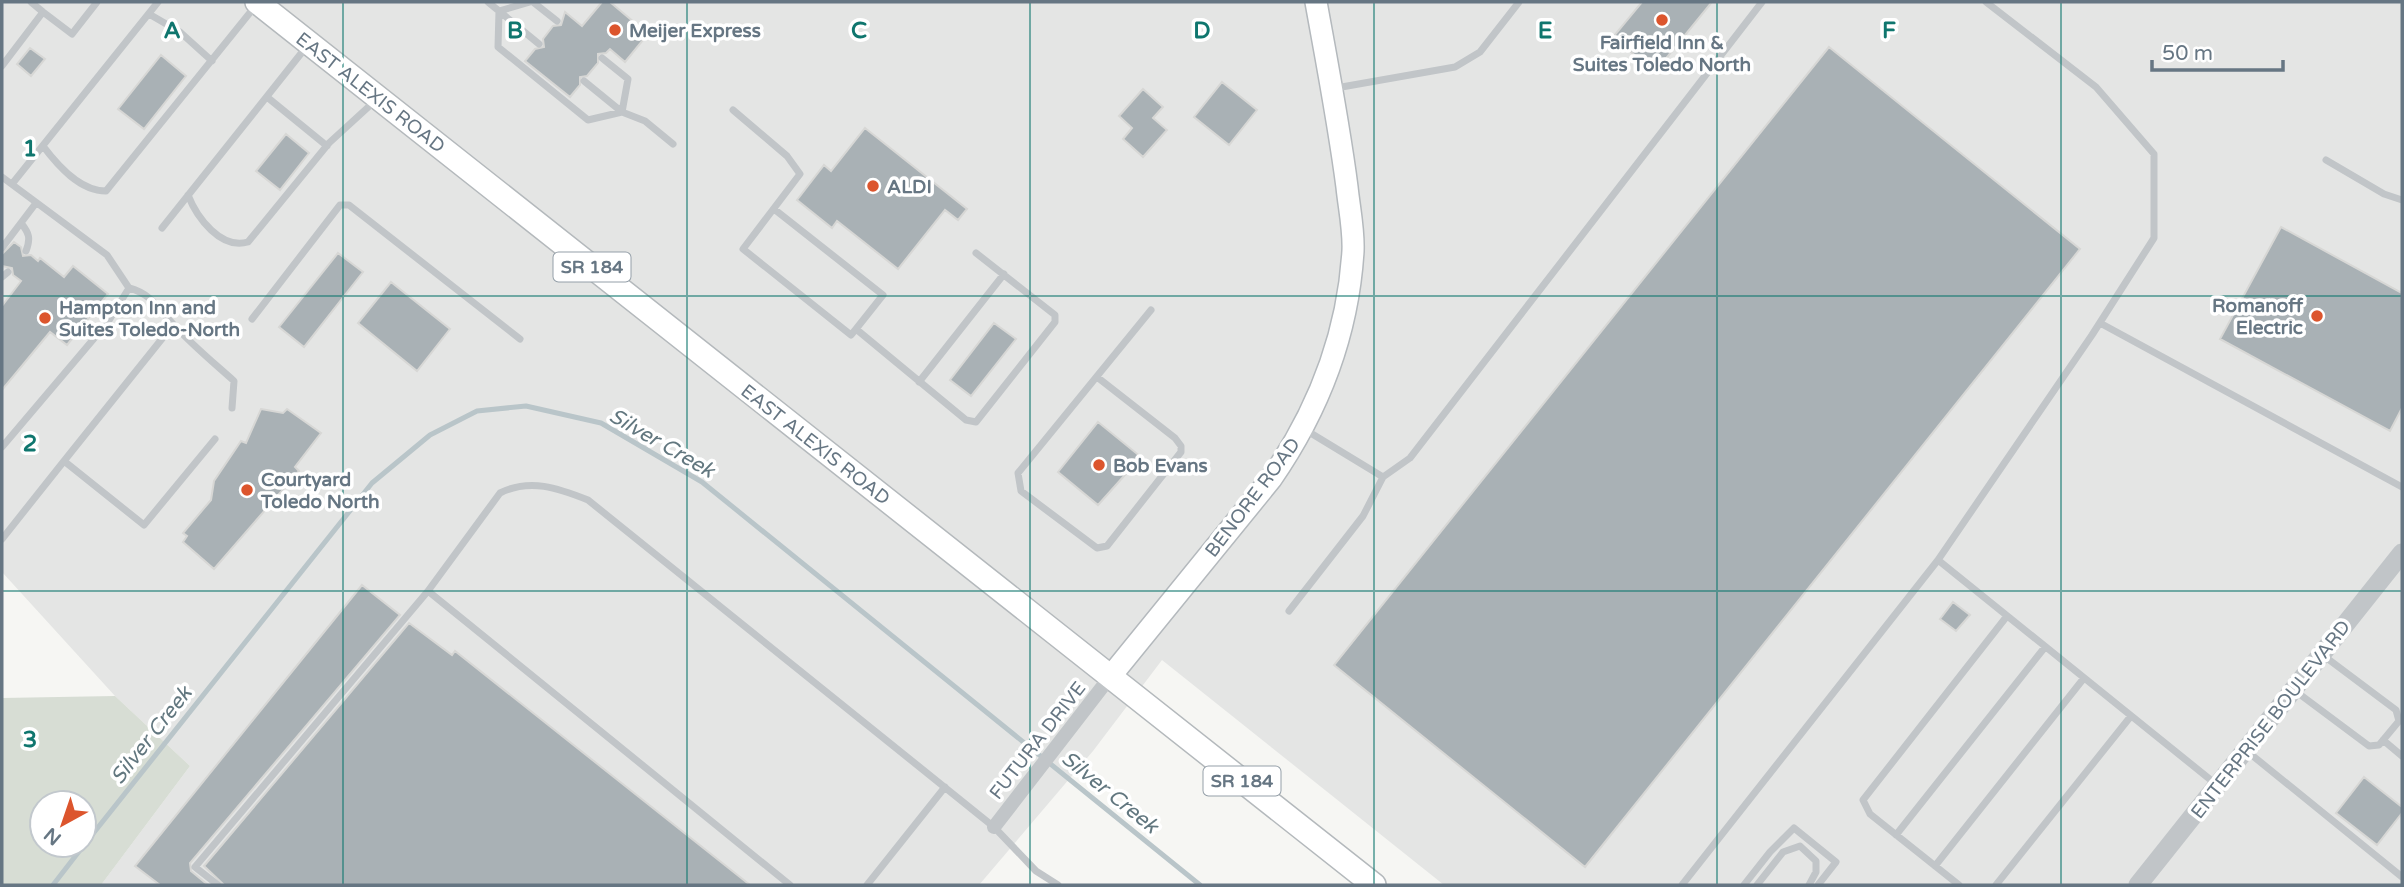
<svg xmlns="http://www.w3.org/2000/svg" width="2404" height="887" viewBox="0 0 2404 887" font-family="'Varela Round',sans-serif">
<rect width="100%" height="100%" fill="#f6f6f3"/>
<path fill="#e4e5e4" d="M2 2H2402V885H1444L1162 660 1093 751 979 885H101L190 766 115 696 2 572Z"/>
<path fill="#d7ddd4" fill-rule="evenodd" d="M115 696 190 766 101 885H2V698ZM42 803H84V845H42Z"/>
<g fill="none" stroke-linecap="round" stroke-linejoin="round">
<path stroke="#b9c5c9" stroke-width="5" d="M84 845 372 483 430 435 477 411 526 406 601 423 702 482 1200 885
M53 885 84 845"/>
</g>
<path fill="#a9b1b5" stroke="#d7d7d5" stroke-width="2" d="M602 2H610L648 34 625 62 610 49 606 53 598 54V63L587 76 580 77V85L570 97 525 61 535 49 544 47 543 39 553 26 561 25 565 12 582 26Z
M1642 2H1712L1655 72 1613 37Z
M1829 47 2080 249 1585 867 1334 665Z
M30 48 45 59 31 76 17 64Z
M161 55 186 76 144 129 118 109Z
M1222 82 1257 110 1229 145 1194 117Z
M1143 89 1163 107 1153 118 1167 130 1143 157 1123 139 1132 128 1119 116Z
M865 128 967 209 958 220 945 210 898 269 837 221 832 228 797 200 824 165 831 171Z
M286 134 309 153 280 190 256 171Z
M2281 227 2402 293V408L2390 431 2220 339Z
M14 242 21 247 23 256 31 255 38 261 40 258 64 277 73 266 108 294 67 345 50 332 2 390V306L21 281 13 275 12 268 2 266V254Z
M338 253 363 272 304 347 279 327Z
M391 282 450 329 417 371 358 323Z
M994 323 1016 339 971 396 950 380Z
M261 409 283 413 287 409 321 433 295 467 299 471 214 569 183 542 187 536 183 533 211 500 214 481 241 441 246 443Z
M1098 422 1141 457 1098 505 1058 472Z
M362 585 400 615 190 863 191 871 208 885H160L135 866Z
M1953 602 1970 615 1956 631 1940 619Z
M409 623 452 655 455 651 750 885H224L204 866Z
M2364 777 2402 807V813L2377 845 2336 813Z"/>
<g fill="none" stroke-linecap="round" stroke-linejoin="round">
<defs>
<path id="secondary" d="M1110 677 1271 479C1318 411 1348 334 1353 251 1354 230 1349 207 1347 187 1339 125 1327 63 1316 2"/>
<path id="primary" d="M257 2 1374 885"/>
</defs>
<use href="#secondary" stroke="#b4b9bd" stroke-width="24"/>
<use href="#primary" stroke="#b4b9bc" stroke-width="26"/>
<path stroke="#c1c5c8" stroke-width="7" d="M488 2 499 11 498 47 588 120 622 112 645 121 673 144
M533 2 557 21
M499 11 539 44
M499 11 530 2
M43 12 72 34 97 2
M149 14 180 32 212 61
M2 66 43 12 31 2
M584 81 622 112 628 79 602 58
M1336 88 1455 67 1480 52 1519 2
M267 97 327 146
M733 110 787 156 800 174 743 249 851 335 856 329 966 420 976 422 1055 322V315L976 253
M43 146C58 166 80 191 106 191L257 4
M2326 160 2384 194 2402 200
M2 177 107 255 129 288 108 322 2 447
M12 184 158 2
M188 195C197 218 221 250 248 242L329 143 376 100
M774 209 883 295 856 329
M21 223C29 233 31 238 26 251
M162 228 307 46
M2 248 36 203
M2 277 8 272
M129 288C152 294 158 309 174 325 192 345 214 363 234 381L232 408
M252 319 340 205H349L520 339
M2100 323 2402 487
M173 325 64 461 144 525 215 439
M1097 377 1175 438 1181 446V452L1107 546 1097 548 1021 491 1018 473 1151 310
M919 382 1004 274
M1304 429 1383 477 1410 458 1762 2
M2 539 64 461
M1938 560 2092 335 2154 238V154L2096 87 1986 2
M1289 611 1363 516 1383 477
M2294 690 2369 746 2379 745 2399 721 2396 710 2324 656
M2383 740 2402 756
M2248 752 2402 877
M1896 835 2045 647
M1935 866 2084 678
M218 885 195 867 428 591
M790 885 428 591 500 493C530 478 558 488 588 500L994 827 1036 871 1058 885
M867 885 945 787
M1682 885 1938 560 2217 785
M1744 885 1770 852 1794 828 1836 862 1818 885
M1757 885 1783 852 1800 846 1816 861V872L1809 885
M1959 885 1870 814 1863 800 2007 616
M1996 885 2131 716"/>
<path stroke="#c1c5c8" stroke-width="14" d="M994 827 1110 677"/>
<path stroke="#c1c5c8" stroke-width="19" d="M2138 885 2402 553"/>
<use href="#secondary" stroke="#fff" stroke-width="21"/>
<use href="#primary" stroke="#fff" stroke-width="23"/>
</g>
<path fill="none" stroke="#0f766e" stroke-width="2" stroke-opacity="0.55" d="M343 2V885M687 2V885M1030 2V885M1374 2V885M1717 2V885M2061 2V885M2 296H2402M2 591H2402"/>
<g fill="#dc552d" stroke="#fff" stroke-width="2.5">
<circle cx="1662" cy="20" r="7"/>
<circle cx="615" cy="30" r="7"/>
<circle cx="873" cy="186" r="7"/>
<circle cx="2317" cy="316" r="7"/>
<circle cx="45" cy="318" r="7"/>
<circle cx="1099" cy="465" r="7"/>
<circle cx="247" cy="490" r="7"/>
</g>
<g text-anchor="middle" stroke-width="7" stroke-linejoin="round" paint-order="stroke">
<g fill="#fff" stroke="#949fa8" stroke-width="2">
<rect x="553.5" y="252.5" width="77" height="29" rx="5"/>
<rect x="1203.5" y="766.5" width="77" height="29" rx="5"/>
</g>
<g font-size="18" font-weight="bold" fill="#667683">
<text x="592" y="273">SR 184</text>
<text x="1242" y="787">SR 184</text>
</g>
<g font-size="19" font-weight="bold" fill="#667683" stroke="#fff" text-anchor="start">
<text x="629" y="37">Meijer Express</text>
<text x="1662" y="49" text-anchor="middle">Fairfield Inn &amp;<tspan x="1662" dy="22">Suites Toledo North</tspan></text>
<text x="887" y="193">ALDI</text>
<text x="2303" y="312" text-anchor="end">Romanoff<tspan x="2303" dy="22">Electric</tspan></text>
<text x="59" y="314">Hampton Inn and<tspan x="59" dy="22">Suites Toledo-North</tspan></text>
<text x="1113" y="472">Bob Evans</text>
<text x="261" y="486">Courtyard<tspan x="261" dy="22">Toledo North</tspan></text>
</g>
<g font-size="19" fill="#667683" stroke="#fff">
<text transform="translate(371 92) rotate(38)" y="7">EAST ALEXIS ROAD</text>
<text transform="translate(816 444) rotate(38)" y="7">EAST ALEXIS ROAD</text>
<text transform="translate(1252 497) rotate(-53)" y="7">BENORE ROAD</text>
<text transform="translate(2270 719) rotate(-52)" y="7">ENTERPRISE BOULEVARD</text>
<text transform="translate(1037 740) rotate(-52)" y="7">FUTURA DRIVE</text>
</g>
<g font-size="21" font-style="italic" fill="#62777f" stroke="#fff">
<text transform="translate(662 443) rotate(30)" y="7">Silver Creek</text>
<text transform="translate(151 735) rotate(-52)" y="7">Silver Creek</text>
<text transform="translate(1110 792) rotate(39)" y="7">Silver Creek</text>
</g>
</g>
<g font-size="23" text-anchor="middle" font-weight="bold" fill="#0f766e" stroke="#fff" stroke-width="7" stroke-linejoin="round" paint-order="stroke">
<text x="172" y="38">A</text>
<text x="515" y="38">B</text>
<text x="859" y="38">C</text>
<text x="1202" y="38">D</text>
<text x="1545" y="38">E</text>
<text x="1889" y="38">F</text>
<text x="30" y="156">1</text>
<text x="30" y="451">2</text>
<text x="30" y="747">3</text>
</g>
<rect width="2404" height="887" fill="none" stroke="#667683" stroke-width="7"/>
<g transform="translate(63 824) rotate(220)"><circle r="33" fill="#ffffff" stroke="#c2c8cd" stroke-width="2"/>
<path d="M0-5L12 26L0 18L-12 26Z" fill="#dc552d"/>
<text y="-10" font-size="19" font-weight="bold" text-anchor="middle" fill="#667683">N</text>
</g>
<path d="M2152 60v10h131v-10" fill="none" stroke="#667683" stroke-width="3.5"/>
<text x="2162" y="60" font-size="21" fill="#667683" stroke="#ffffff" stroke-width="5" paint-order="stroke">50 m</text>
</svg>
